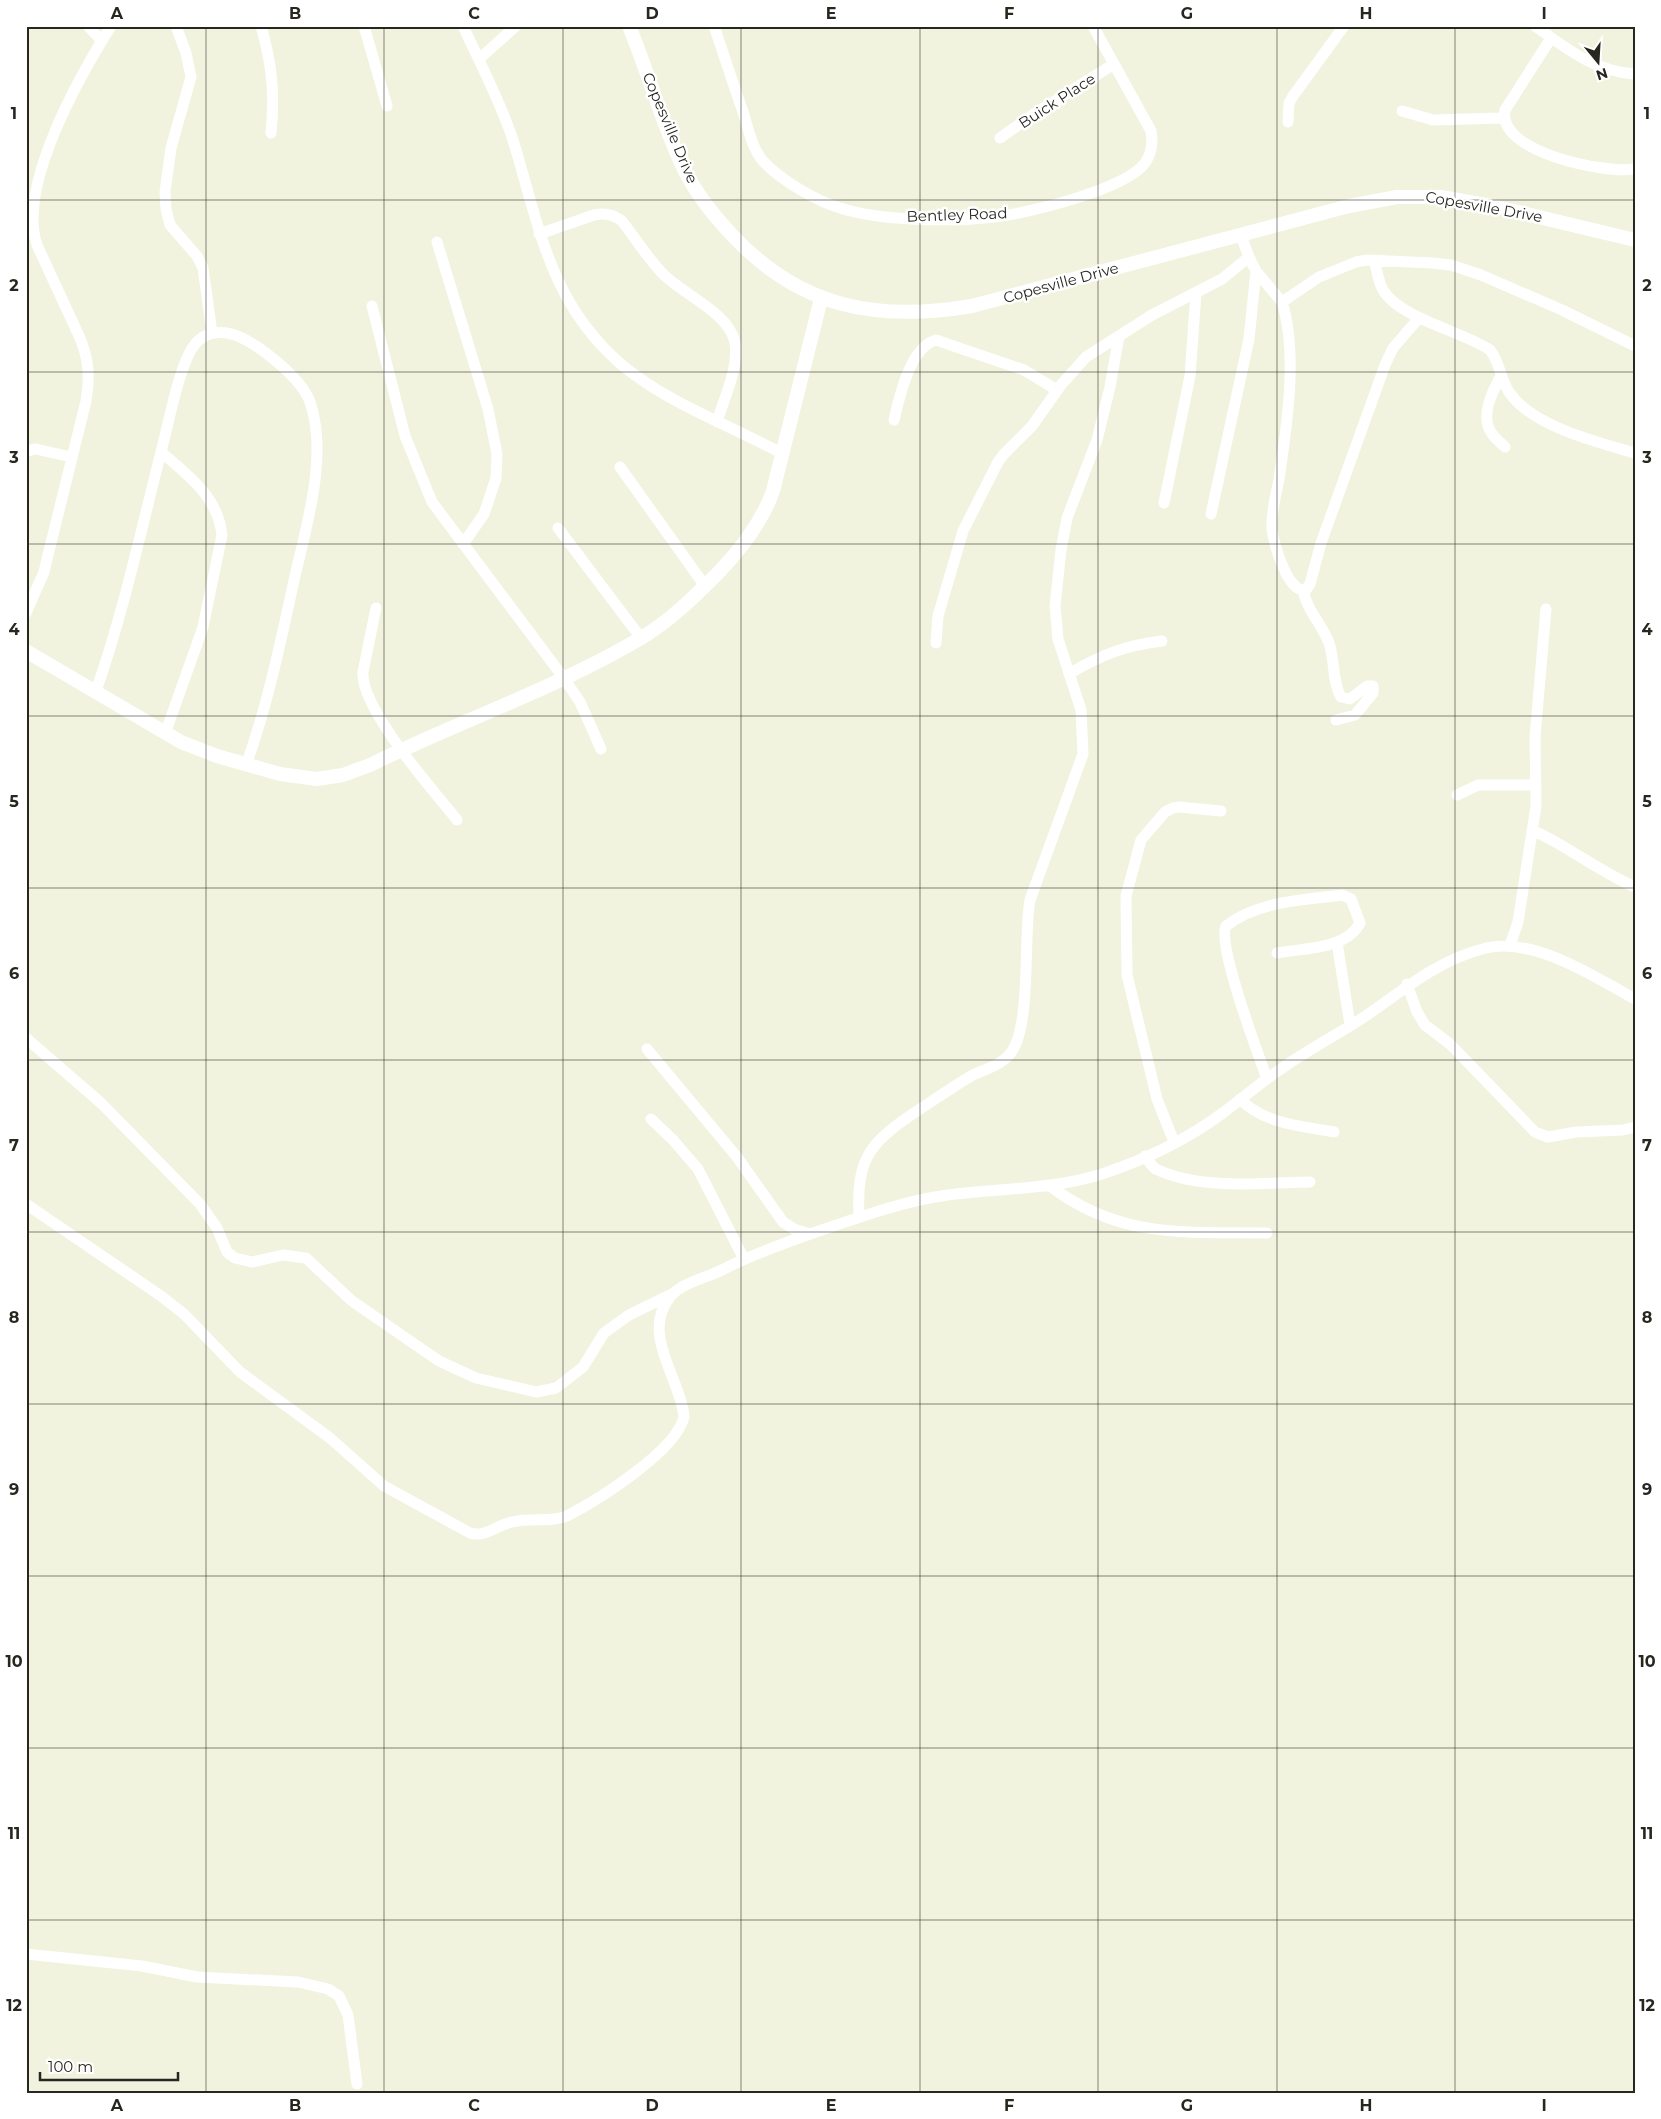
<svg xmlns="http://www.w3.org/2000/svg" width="1661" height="2119" viewBox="0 0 1661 2119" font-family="Montserrat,sans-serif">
<rect width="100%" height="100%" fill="#f1f3de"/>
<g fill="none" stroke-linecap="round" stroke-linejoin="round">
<path stroke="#fff" stroke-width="11" d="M88 26 102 41
M176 26 186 53 191 77 171 148 165 192 166 209 170 225 197 256 203 268 212 333
M261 26C272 65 275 93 271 133
M364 26 387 106
M463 26C480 63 499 99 512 137 539 223 548 302 622 365 669 404 728 424 781 453
M714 26C724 55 733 84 743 112 748 127 752 149 763 161 779 179 816 201 840 208 880 221 952 222 994 217 1027 214 1126 189 1145 163 1152 153 1153 142 1151 131L1093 26
M1535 26C1566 48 1595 72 1635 74
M1551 38 1505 110C1496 152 1605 174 1635 169
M479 59 516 26
M1402 111 1433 120 1503 118
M1288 122 1289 103 1293 96 1344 26
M1000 138 1034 114 1114 64
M539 234 594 215C605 213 612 214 622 221 635 238 647 257 662 273 682 294 730 313 735 343 739 368 724 398 717 422
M437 242 488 409 497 454 496 478 484 514 463 544
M1249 257 1256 271 1282 302 1319 277 1356 262 1367 260 1432 263 1451 265 1481 275 1562 310 1635 346
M1374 260C1377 270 1378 281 1383 290 1399 318 1464 332 1490 350 1500 362 1500 379 1509 392 1532 426 1596 442 1635 453
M1282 302C1298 353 1287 426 1279 479 1276 495 1271 512 1272 528 1273 543 1288 594 1306 590L1310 584 1321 543 1385 365 1393 348 1419 318
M372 306 405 436 432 502 563 677 580 702 601 749
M1501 376C1493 390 1480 416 1491 432 1494 438 1500 442 1505 447
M894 420C899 398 910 347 936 340L1024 370 1057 390
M26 451 36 449 71 457
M161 452C188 475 218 497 222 535L203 627 165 734
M620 467 705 586
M1164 503 1190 376 1196 293
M1211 514 1249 339 1256 271
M558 528 641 638
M1303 590C1307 611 1322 624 1329 643 1335 660 1332 682 1341 697L1350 699 1367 686H1373V693L1355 715 1336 720
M376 608 363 672C360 708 433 790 457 820
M26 613 44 572 49 551 86 401C90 378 89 360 80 338L37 245C17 186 79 77 111 26
M936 643 938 616 963 531 998 462 1004 454 1032 426 1061 385 1086 357 1152 315 1222 279 1249 257 1241 236
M1069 674C1100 655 1127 645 1162 641
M96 691C124 611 142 526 163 444 169 420 180 365 193 347 204 330 223 330 240 337 262 347 302 379 310 402 329 457 305 530 293 585 280 645 267 707 246 765
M1457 795 1478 785H1536
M1532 830C1568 846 1598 871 1635 887
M1337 942 1350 1025
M1510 945 1518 922 1536 806 1535 737 1546 609
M1407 984 1417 1012 1425 1025 1450 1044 1535 1132 1548 1137 1576 1132 1623 1130 1635 1127
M26 1038 101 1103 200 1204 217 1228 227 1252 235 1258 252 1262 283 1255 306 1258 352 1301 439 1361 476 1378 536 1392 556 1388 583 1367 604 1333 629 1315 672 1294
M647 1049 737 1157 783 1222 794 1229 810 1234
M1267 1079C1258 1053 1217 946 1226 926 1257 901 1305 900 1342 895L1351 899 1360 923C1346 950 1303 948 1277 953
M1240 1099C1264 1124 1301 1126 1334 1132
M651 1119 673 1140 698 1169 744 1259
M1174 1142 1157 1099 1127 975 1126 896 1141 840 1165 812 1173 808 1179 807 1221 811
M1145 1156C1149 1161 1152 1168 1158 1170 1201 1190 1264 1183 1310 1182
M1050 1186C1120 1239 1184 1232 1267 1233
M26 1204 161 1296 184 1314 240 1372 330 1438 384 1486 470 1533C485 1538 497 1525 512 1522 530 1517 550 1523 567 1516 598 1500 676 1451 684 1417 681 1379 640 1334 670 1297 681 1283 706 1278 722 1270 753 1254 784 1243 816 1232 860 1217 903 1201 948 1195 1000 1188 1051 1190 1102 1174 1144 1160 1188 1139 1224 1112 1243 1098 1261 1082 1281 1069 1309 1049 1339 1034 1367 1015 1406 988 1438 960 1486 948 1534 937 1593 976 1635 999
M859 1216C856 1155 872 1141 920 1109 937 1098 954 1086 971 1076 985 1069 1000 1066 1010 1054 1032 1027 1023 938 1030 900L1083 754 1081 710 1058 639 1055 606 1061 550 1067 518 1097 440 1110 387 1119 336
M26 1954 142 1966 197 1977 298 1982 328 1989 339 1996 348 2015 357 2084"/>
<path stroke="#fff" stroke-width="14" d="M629 26C648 72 661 120 682 165 694 191 713 215 733 236 801 308 877 322 972 306L1349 206 1397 197H1441L1497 207 1635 240
M26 651 181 742 217 756 280 774 317 779 343 775 370 765C459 721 555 689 641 638 670 621 695 596 719 572 741 549 762 522 773 491L821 299"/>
</g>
<path fill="none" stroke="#272720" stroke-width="1" stroke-opacity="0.55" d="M206 26V2093M384 26V2093M563 26V2093M741 26V2093M920 26V2093M1098 26V2093M1277 26V2093M1455 26V2093M26 200H1635M26 372H1635M26 544H1635M26 716H1635M26 888H1635M26 1060H1635M26 1232H1635M26 1404H1635M26 1576H1635M26 1748H1635M26 1920H1635"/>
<g text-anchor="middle" stroke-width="5" stroke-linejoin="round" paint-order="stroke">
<g font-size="15" fill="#272720" stroke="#fff">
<text transform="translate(1057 101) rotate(-33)" y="5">Buick Place</text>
<text transform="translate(670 128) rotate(67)" y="5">Copesville Drive</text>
<text transform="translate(1484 207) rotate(10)" y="5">Copesville Drive</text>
<text transform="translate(957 215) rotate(-2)" y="5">Bentley Road</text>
<text transform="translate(1061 283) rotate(-15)" y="5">Copesville Drive</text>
</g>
</g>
<rect width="1661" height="2119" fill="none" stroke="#ffffff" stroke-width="55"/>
<g transform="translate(1598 62) rotate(162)" stroke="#ffffff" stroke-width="4" paint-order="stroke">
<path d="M0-4L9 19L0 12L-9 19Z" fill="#272720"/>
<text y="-8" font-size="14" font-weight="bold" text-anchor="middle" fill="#272720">N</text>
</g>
<path d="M40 2072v8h138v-8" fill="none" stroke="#272720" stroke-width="2.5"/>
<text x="48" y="2072" font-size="15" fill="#272720" stroke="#ffffff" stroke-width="4" paint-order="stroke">100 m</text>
<rect x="28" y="28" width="1606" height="2064" fill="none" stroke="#272720" stroke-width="2"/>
<g font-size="16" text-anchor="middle" font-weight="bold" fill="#272720">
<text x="117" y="19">A</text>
<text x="295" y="19">B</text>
<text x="474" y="19">C</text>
<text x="652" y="19">D</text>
<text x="831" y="19">E</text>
<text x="1009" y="19">F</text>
<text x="1187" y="19">G</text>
<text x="1366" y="19">H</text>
<text x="1544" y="19">I</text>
<text x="14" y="119">1</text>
<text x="1647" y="119">1</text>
<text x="14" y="291">2</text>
<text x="1647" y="291">2</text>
<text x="14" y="463">3</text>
<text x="1647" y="463">3</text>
<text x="14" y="635">4</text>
<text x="1647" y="635">4</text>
<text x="14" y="807">5</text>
<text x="1647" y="807">5</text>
<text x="14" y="979">6</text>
<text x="1647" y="979">6</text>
<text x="14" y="1151">7</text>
<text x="1647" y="1151">7</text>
<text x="14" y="1323">8</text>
<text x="1647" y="1323">8</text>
<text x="14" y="1495">9</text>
<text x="1647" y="1495">9</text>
<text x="14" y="1667">10</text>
<text x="1647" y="1667">10</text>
<text x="14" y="1839">11</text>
<text x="1647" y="1839">11</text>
<text x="14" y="2011">12</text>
<text x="1647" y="2011">12</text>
<text x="117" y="2111">A</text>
<text x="295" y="2111">B</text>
<text x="474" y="2111">C</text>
<text x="652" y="2111">D</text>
<text x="831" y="2111">E</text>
<text x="1009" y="2111">F</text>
<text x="1187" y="2111">G</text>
<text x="1366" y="2111">H</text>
<text x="1544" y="2111">I</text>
</g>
</svg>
